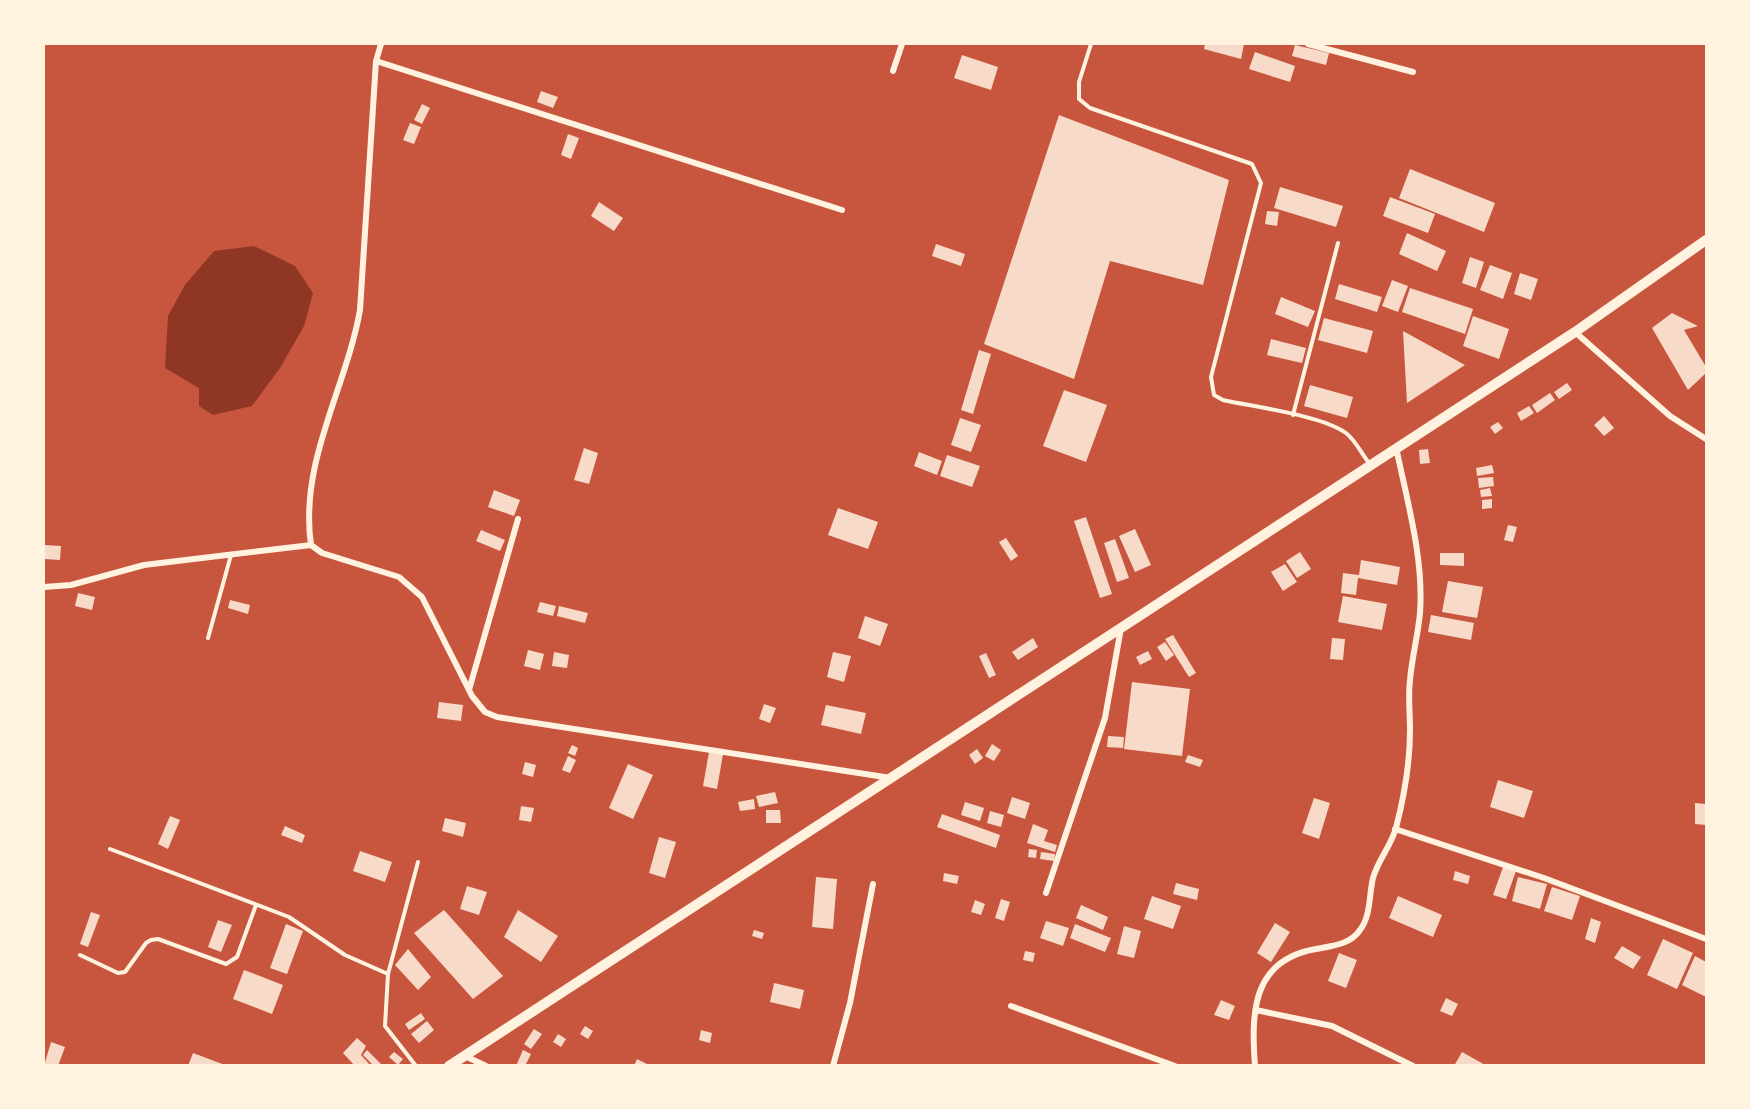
<svg xmlns="http://www.w3.org/2000/svg" width="1750" height="1109" viewBox="0 0 1750 1109" font-family="'Fira Sans',sans-serif">
<rect width="100%" height="100%" fill="#c8553d"/>
<path fill="#8f3625" d="M254 246 295 266 313 293 304 326 280 368 252 406 213 415 199 406V388L165 368 168 316 185 285 214 251Z"/>
<path fill="#f7dbc8" d="M1205 44H1244L1241 59 1204 49Z
M1295 45 1329 53 1326 65 1292 56Z
M1255 52 1295 66 1290 82 1249 69Z
M962 55 998 67 991 90 954 78Z
M541 91 558 97 553 108 537 102Z
M422 104 430 108 422 124 414 120Z
M1059 115 1229 180 1203 285 1110 261 1074 379 984 344Z
M410 123 421 127 414 144 403 140Z
M568 134 579 138 571 159 561 155Z
M1410 169 1495 203 1484 232 1399 198Z
M1280 187 1343 206 1336 227 1274 208Z
M1390 197 1435 214 1428 233 1383 216Z
M599 202 623 218 614 231 591 216Z
M1267 211 1279 212 1277 226 1265 224Z
M1407 233 1446 251 1437 271 1399 254Z
M936 244 965 254 961 266 932 256Z
M1470 257 1484 262 1476 288 1462 283Z
M1490 265 1512 273 1503 299 1480 290Z
M1520 273 1538 279 1531 300 1514 294Z
M1392 280 1408 286 1398 312 1382 306Z
M1339 284 1382 297 1377 312 1335 299Z
M1410 288 1473 309 1465 334 1402 312Z
M1281 297 1315 311 1308 327 1275 314Z
M1672 313 1698 326 1684 330 1706 367V373L1688 390 1652 328Z
M1473 316 1509 329 1499 359 1463 346Z
M1324 318 1373 331 1367 353 1318 340Z
M1403 331 1465 365 1407 403Z
M1271 339 1306 348 1302 363 1267 355Z
M979 350 991 354 973 414 961 410Z
M1567 383 1572 390 1559 399 1554 392Z
M1310 385 1353 397 1347 418 1304 406Z
M1064 390 1107 405 1086 462 1043 446Z
M1550 393 1555 400 1537 413 1532 405Z
M1529 406 1534 413 1521 421 1517 413Z
M1604 416 1614 428 1604 436 1594 425Z
M960 418 981 425 971 452 951 445Z
M1498 422 1503 428 1495 434 1490 427Z
M584 448 598 453 589 484 574 480Z
M1428 449 1430 463 1420 464 1419 450Z
M919 452 942 461 937 475 914 466Z
M947 455 980 466 972 487 940 476Z
M1492 465 1494 473 1477 476 1476 468Z
M1493 477 1494 486 1479 488 1478 478Z
M1490 488 1492 496 1481 497 1480 490Z
M494 490 520 500 514 516 488 507Z
M1492 499V508L1482 509V500Z
M838 508 878 522 868 549 828 535Z
M1086 517 1112 594 1100 598 1074 521Z
M1508 525 1517 527 1513 542 1504 540Z
M1135 529 1151 565 1135 572 1119 536Z
M481 530 505 540 500 551 476 541Z
M1006 538 1018 556 1011 561 999 542Z
M1115 539 1129 578 1117 582 1104 543Z
M44 545 61 546 60 560 44 559Z
M1300 552 1311 569 1297 578 1286 561Z
M1440 553H1464V566L1440 565Z
M1361 560 1400 567 1397 585 1358 578 1356 595 1341 593 1343 573 1359 575Z
M1285 564 1297 582 1283 591 1271 572Z
M1448 581 1483 587 1477 618 1442 612Z
M78 593 95 597 92 610 75 606Z
M1343 596 1387 604 1382 630 1338 622Z
M230 600 250 605 248 614 228 608Z
M540 602 556 606 553 616 537 612Z
M559 606 588 613 585 623 557 616Z
M1431 615 1474 623 1471 640 1428 632Z
M865 616 888 624 880 646 858 638Z
M1173 635 1196 673 1189 677 1165 639Z
M1033 638 1038 647 1018 660 1012 652Z
M1332 638 1345 639 1343 660 1330 659Z
M1165 642 1174 655 1166 661 1157 647Z
M528 650 544 654 540 670 524 666Z
M1148 651 1152 659 1140 665 1136 657Z
M554 652 569 655 567 668 552 666Z
M833 652 851 656 844 682 827 677Z
M986 653 996 675 989 678 979 656Z
M1132 682 1190 689 1182 756 1124 749Z
M439 702 463 705 461 721 437 718Z
M764 704 776 708 770 723 759 719Z
M826 705 866 713 861 734 821 725Z
M1108 736 1124 737 1123 748 1107 747Z
M992 744 1001 750 994 761 985 756Z
M572 745 578 748 575 756 568 753Z
M977 749 983 758 975 764 969 755Z
M709 752 723 754 717 789 703 786Z
M1188 755 1203 760 1200 767 1185 762Z
M568 756 576 760 570 773 562 770Z
M525 762 536 765 533 777 522 774Z
M628 764 653 775 633 819 609 808Z
M1498 780 1533 791 1524 818 1490 807Z
M775 792 778 803 759 807 756 796Z
M1012 797 1030 803 1025 819 1007 813Z
M1314 798 1330 803 1319 839 1302 833Z
M754 799 755 809 740 811 738 802Z
M965 802 984 808 980 821 961 815Z
M1695 803 1706 804V825L1695 824Z
M521 806 534 808 531 822 519 820Z
M766 810H780L781 823H766Z
M990 811 1004 815 1001 827 987 823Z
M942 814 1000 835 996 848 937 827Z
M170 816 180 820 168 849 158 844Z
M445 818 466 823 463 837 442 831Z
M1033 824 1048 830 1044 841 1057 845 1055 852 1027 843Z
M285 826 305 835 302 843 281 835Z
M659 837 676 842 665 878 649 873Z
M1029 849 1037 850 1036 858 1028 857Z
M360 851 392 862 385 882 353 871Z
M1041 852 1055 854 1054 861 1040 859Z
M1503 867 1516 871 1506 899 1493 895Z
M1455 871 1470 876 1468 884 1453 880Z
M944 873 959 876 957 884 943 881Z
M816 877 837 879 833 929 812 927Z
M1518 877 1547 884 1540 909 1512 901Z
M1176 883 1199 889 1197 900 1173 894Z
M467 886 487 892 479 915 460 909Z
M1552 887 1580 896 1572 920 1544 911Z
M1152 896 1181 906 1173 929 1144 919Z
M1398 896 1442 915 1433 937 1389 918Z
M1001 899 1010 902 1004 921 995 918Z
M975 900 985 904 981 915 971 912Z
M1081 905 1108 917 1103 930 1076 918Z
M444 910 503 976 473 999 414 933Z
M518 910 558 936 541 962 504 937Z
M91 912 100 915 88 947 80 944Z
M1591 918 1601 922 1595 943 1585 939Z
M218 920 232 925 221 952 208 947Z
M1046 921 1069 928 1063 946 1040 938Z
M1275 923 1290 932 1271 962 1257 953Z
M286 924 303 931 287 974 270 968Z
M1075 924 1111 938 1105 952 1070 938Z
M1124 926 1141 931 1134 958 1117 954Z
M754 930 764 933 762 939 752 936Z
M1663 939 1693 953 1677 989 1647 975Z
M1622 946 1641 957 1633 969 1614 958Z
M408 949 431 977 418 990 395 965Z
M1025 951 1035 953 1033 962 1023 960Z
M1339 953 1357 960 1346 988 1328 981Z
M1695 956 1706 962V997L1682 985Z
M244 970 283 985 272 1014 233 999Z
M774 983 804 990 800 1009 770 1002Z
M1446 998 1458 1004 1452 1016 1440 1011Z
M1221 1000 1235 1006 1229 1020 1214 1015Z
M421 1013 425 1019 409 1030 405 1024Z
M427 1021 434 1030 419 1043 411 1034Z
M585 1026 593 1031 588 1039 580 1034Z
M534 1029 542 1034 531 1049 524 1044Z
M701 1030 712 1033 710 1043 699 1040Z
M558 1034 566 1039 561 1047 553 1042Z
M357 1038 366 1046 361 1055 371 1066H355L343 1053Z
M51 1042 65 1047 58 1066H44Z
M367 1050 383 1066H374L363 1055Z
M523 1050 531 1054 525 1066H516Z
M394 1052 403 1059 398 1065 389 1057Z
M1462 1052 1487 1066H1454Z
M193 1053 225 1065V1066H188Z
M637 1059 651 1066H634Z"/>
<g fill="none" stroke-linecap="round" stroke-linejoin="round">
<path stroke="#fff3e0" stroke-width="4" d="M1091 44 1079 82V99L1090 108 1252 164 1261 183 1211 377 1214 395 1223 400C1254 407 1321 415 1346 433 1355 440 1362 454 1369 463
M1293 415 1338 243
M208 638 231 555
M110 849 289 917 345 955 388 974 385 1026 416 1066
M80 955 118 973 125 972 146 943 151 940 158 939 226 964 237 957 256 905
M388 974 418 862"/>
<path stroke="#fff3e0" stroke-width="6" d="M381 44 376 61 360 310C346 389 299 462 311 545L322 553 399 577 422 597 472 696 485 712 497 717 891 778
M1308 44 1413 72
M376 61 842 210
M893 71 902 44
M1575 332 1670 416 1706 439
M44 587 71 585 144 565 311 545
M469 690 518 519
M1395 829 1544 878 1706 939
M1046 893 1105 718 1121 628
M1011 1006 1175 1066
M1256 1010 1332 1026 1413 1066
M465 1056 486 1066
M833 1066 850 1003 873 884
M1255 1066C1251 1012 1252 960 1316 949 1331 946 1350 945 1360 930 1371 916 1369 894 1373 878 1378 860 1391 846 1396 828 1404 797 1410 762 1410 730 1410 713 1408 697 1410 680 1412 657 1418 635 1420 613 1424 558 1407 501 1396 447"/>
<path stroke="#fff3e0" stroke-width="10" d="M449 1066 1575 332 1706 240"/>
</g>
<rect width="1750" height="1109" fill="none" stroke="#fff3e0" stroke-width="90"/>
</svg>
